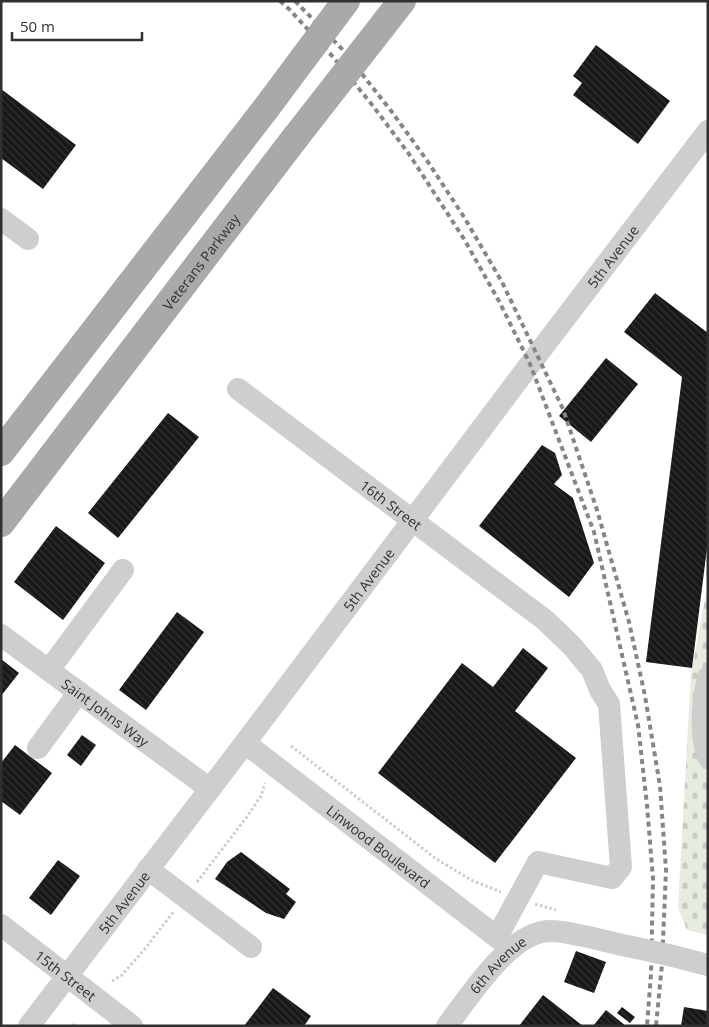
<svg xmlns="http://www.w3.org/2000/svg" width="709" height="1027" viewBox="0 0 709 1027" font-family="'Open Sans',sans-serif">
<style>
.cemetery{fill:url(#cemetery-stones)}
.building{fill:url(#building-back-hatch)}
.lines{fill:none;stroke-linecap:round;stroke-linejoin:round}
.path{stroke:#cecece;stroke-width:3;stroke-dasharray:2.5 2.5;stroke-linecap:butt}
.minor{stroke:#cecece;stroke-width:22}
.major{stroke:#a9a9a9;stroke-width:28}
.rail{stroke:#868686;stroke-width:4;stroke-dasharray:5 4;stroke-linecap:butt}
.minor-bridge{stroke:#cecece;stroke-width:22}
.major-bridge{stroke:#a9a9a9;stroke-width:28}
.labels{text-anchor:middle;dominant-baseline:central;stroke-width:5;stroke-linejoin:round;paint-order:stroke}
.street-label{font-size:14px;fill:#313131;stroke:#fff}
</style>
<defs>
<pattern id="cemetery-stones" width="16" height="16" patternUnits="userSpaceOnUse" patternTransform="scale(1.25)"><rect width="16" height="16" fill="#e6eddf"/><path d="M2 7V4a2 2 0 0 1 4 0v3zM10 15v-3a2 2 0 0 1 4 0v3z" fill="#c6ccc0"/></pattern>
<pattern id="building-back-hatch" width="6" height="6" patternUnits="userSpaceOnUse" patternTransform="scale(1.25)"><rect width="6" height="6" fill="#181818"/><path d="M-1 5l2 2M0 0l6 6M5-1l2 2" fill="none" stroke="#313131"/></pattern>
</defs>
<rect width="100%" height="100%" fill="#fff"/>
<!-- cemetery -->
<path class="cemetery" d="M708,583V935L687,930L678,908L691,674Z"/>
<!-- building -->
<path class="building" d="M596,45L670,101L638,144L573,95L582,83L573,76Z
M1,89L76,145L43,189L1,158Z
M655,293L708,333V540L692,668L646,662L682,377L624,332Z
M606,358L638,384L591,442L559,416Z
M168,413L199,437L118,538L88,513Z
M542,445L555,453L562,475L554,484L573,498L594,563L569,597L479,526Z
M56,526L105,563L63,620L14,582Z
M177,612L204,632L146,710L119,690Z
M523,648L548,668L515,711L576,758L495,863L378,773L462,663L493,687Z
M1,659L19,673L1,696Z
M82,735L96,745L81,766L67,755Z
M15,745L52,773L20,815L1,801V763Z
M241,852L290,889L286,894L296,902L284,919L266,913L215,879L227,862Z
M58,860L80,876L51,915L29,898Z
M576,951L606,962L594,993L564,982Z
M273,988L311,1016L304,1026H244Z
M543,995L583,1026H519Z
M622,1007L635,1017L630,1023L617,1013Z
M684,1007L708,1011V1026H681Z
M606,1010L626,1026H593Z"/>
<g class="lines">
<!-- path -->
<path class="path" d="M291,746L435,858L471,880L501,892
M197,882L246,818L261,796L265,783
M535,904L556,910
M112,981L122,975L144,950L174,911
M73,1026L75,1023"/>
<!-- minor -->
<g class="minor">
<path d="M1,219L28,239"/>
<path id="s1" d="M238,389L545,620L572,646L592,670L600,690L609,704L621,867L612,878L538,862L497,937"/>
<path id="s2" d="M1,635L210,789"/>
<path d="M49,670L123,570"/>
<path d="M708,677C703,702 699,732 708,757"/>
<path id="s3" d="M245,743L511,948"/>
<path d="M38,748L79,692"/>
<path d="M148,869L251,947"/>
<path id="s4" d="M1,925L132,1026"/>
<path d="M673,956L708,965"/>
<path id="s5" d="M29,1026L245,743L537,355L708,131"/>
<path id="s6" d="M447,1026C469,997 511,930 551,931C564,931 576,935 589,937C605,941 621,945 637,948"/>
</g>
<!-- major -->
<g class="major">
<path d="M1,452L267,107"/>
<path id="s7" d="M1,523L295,138"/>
</g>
<!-- rail -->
<path class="rail" d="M280,1L290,10L334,58L373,106L409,154L464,239L500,303L530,364L594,532L638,725L647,805L653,879L651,974L647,1026
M295,1L343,50L392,112L428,162L464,217L502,282L563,409L597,510L629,622L645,696L660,786L666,870L662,964L656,1026"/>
<!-- minor-bridge -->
<path class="minor-bridge" d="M637,948L673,956"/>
<!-- major-bridge -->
<path class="major-bridge" d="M267,107L346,1
M295,138L402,1"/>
</g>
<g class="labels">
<!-- street labels -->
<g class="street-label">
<text stroke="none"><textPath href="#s5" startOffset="966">5th Avenue</textPath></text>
<text stroke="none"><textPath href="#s7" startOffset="329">Veterans Parkway</textPath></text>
<text stroke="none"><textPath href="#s1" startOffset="192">16th Street</textPath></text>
<text stroke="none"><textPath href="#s5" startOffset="561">5th Avenue</textPath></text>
<text stroke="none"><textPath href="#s2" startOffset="130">Saint Johns Way</textPath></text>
<text stroke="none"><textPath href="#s3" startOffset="169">Linwood Boulevard</textPath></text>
<text stroke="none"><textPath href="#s5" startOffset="156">5th Avenue</textPath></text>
<text stroke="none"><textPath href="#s6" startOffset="80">6th Avenue</textPath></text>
<text stroke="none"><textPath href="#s4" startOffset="82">15th Street</textPath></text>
</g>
</g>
<!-- border -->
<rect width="709" height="1027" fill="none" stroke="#313131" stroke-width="5"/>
<!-- scale -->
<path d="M12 32v8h130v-8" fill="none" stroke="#313131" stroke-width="2.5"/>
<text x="20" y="32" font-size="15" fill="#313131" stroke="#ffffff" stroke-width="4" paint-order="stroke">50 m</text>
</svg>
